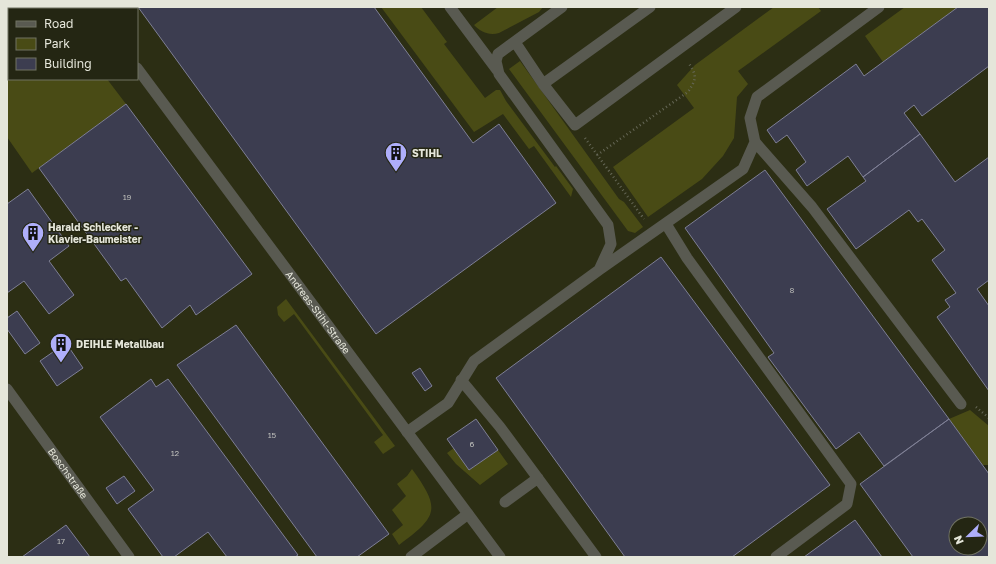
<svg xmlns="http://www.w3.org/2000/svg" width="996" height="564" viewBox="0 0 996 564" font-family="'Golos Text',sans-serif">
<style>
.built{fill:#2c2e14;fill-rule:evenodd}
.green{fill:#494b15}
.building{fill:#3c3d50;stroke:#7e7f95;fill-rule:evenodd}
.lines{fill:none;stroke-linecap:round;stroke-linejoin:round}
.path{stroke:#666857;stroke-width:2.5;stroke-dasharray:1 3;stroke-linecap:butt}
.service{stroke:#595a51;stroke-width:11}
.minor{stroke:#595a51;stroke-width:11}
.labels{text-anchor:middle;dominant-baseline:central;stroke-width:3;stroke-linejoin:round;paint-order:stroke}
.number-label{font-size:8px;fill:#bbbcb8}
.poi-label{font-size:10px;font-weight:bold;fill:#e5e6da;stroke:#242613;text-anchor:start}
.street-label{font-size:10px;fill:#e5e6da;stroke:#242613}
</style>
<rect width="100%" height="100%" fill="#242613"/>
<!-- built -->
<path class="built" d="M7,7H989V465H983L989,474V557H7ZM9,9H137V79H9ZM956,524H980V548H956Z"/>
<!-- green -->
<path class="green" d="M381,7H421L447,42L444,44L485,98L496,90H500L506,101L555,167L556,166L573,189L571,197L534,146L529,149L503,114L474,132Z
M498,7H543L539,12L499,33C489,36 481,32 474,25Z
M774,7H818L821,11L738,71L748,84L737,97L734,138L723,156L702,179L648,217L613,167L694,108L677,85L695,65Z
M905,7H958L883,62L865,36Z
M520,61L619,199L624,202L643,227L635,233L628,231L509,69Z
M9,69V79H107L126,104L32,173L7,137V70Z
M286,299L395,446L383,454L374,442L383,435L294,314L284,322L278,315L277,307Z
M970,410L989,426V465H983L949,419Z
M454,448L469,470L498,450L508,464L480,485L456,464L447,453Z
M412,469C441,509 438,516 399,545L392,534L403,525L392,510L406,496L397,484L407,476Z"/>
<!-- building -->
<path class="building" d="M7,7H22L20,9H9V17L7,18Z
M138,7H374L473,143L499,124L556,203L376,334Z
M958,7H989V66L922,116L914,105L904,113L920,134L863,177L848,156L807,186L796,170L806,162L787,135L776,143L767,130L856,64L864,76Z
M126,104L252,274L196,315L190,305L162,328L126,278L121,281L39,168Z
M920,134L955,182L989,157V280L977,289L989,306V391L937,317L950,307L945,300L956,293L932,260L945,250L922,219L918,222L909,210L856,249L827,209L866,181L863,177Z
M765,170L949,419L884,466L859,432L836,449L768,357L774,353L685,228Z
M28,189L69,246L49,261L74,295L49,314L24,281L7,293V204Z
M661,257L830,485L732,557H625L496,378Z
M17,311L40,343L25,354L7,329V318Z
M236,325L389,534L357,557H317L177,365Z
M66,343L83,368L57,386L40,361Z
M420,368L432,386L425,391L412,373Z
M151,379L156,387L168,379L298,555L295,557H227L208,532L174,557H163L128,509L154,490L100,417Z
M476,419L498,450L469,470L447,439Z
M949,419L989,474V557H913L860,484ZM956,524H980V548H956Z
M124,476L135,491L117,504L106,488Z
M855,520L882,557H804Z
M66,525L90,557H22Z"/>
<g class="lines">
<!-- path -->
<path class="path" d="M585,138L644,219
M597,155L688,92C697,78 697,76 688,62
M976,407L989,418"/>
<!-- service -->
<path class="service" d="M450,7L497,70
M515,42L543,84L575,125L736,7
M543,84L650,7
M755,142L812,207L961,404
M666,224L687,258L851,484L847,504L776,557
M599,270L743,169L755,142L750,118L757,97L879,7
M461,380L500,427L596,557
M407,432L448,403L474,361L599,270L611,244L608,225L499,74L496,61L498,54L562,7
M505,502L538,478"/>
<!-- minor -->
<g class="minor">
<path d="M93,7L94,9"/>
<path id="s1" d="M137,68L500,557"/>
<path id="s2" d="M7,389L129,557"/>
<path d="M411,557L468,514"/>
</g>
</g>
<!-- icons -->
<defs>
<g id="building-pin" transform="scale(1.15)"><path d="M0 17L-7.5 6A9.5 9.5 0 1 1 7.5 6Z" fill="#aeaefa" stroke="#242613"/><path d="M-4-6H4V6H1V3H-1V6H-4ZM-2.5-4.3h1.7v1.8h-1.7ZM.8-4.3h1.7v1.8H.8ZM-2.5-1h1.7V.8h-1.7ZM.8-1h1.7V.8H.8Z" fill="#111"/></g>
</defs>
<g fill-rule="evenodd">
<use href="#building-pin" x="396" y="153"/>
<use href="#building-pin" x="33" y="233"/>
<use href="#building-pin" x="61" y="344"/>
</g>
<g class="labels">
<!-- number labels -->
<g class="number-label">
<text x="127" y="197">19</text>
<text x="792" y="290">8</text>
<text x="272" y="435">15</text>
<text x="472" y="444">6</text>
<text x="175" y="453">12</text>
<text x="61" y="541">17</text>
</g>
<!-- poi labels -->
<g class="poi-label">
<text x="412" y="153">STIHL</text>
<text x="48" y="227">Harald Schlecker -<tspan x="48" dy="12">Klavier-Baumeister</tspan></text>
<text x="76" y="344">DEIHLE Metallbau</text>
</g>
<!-- street labels -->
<g class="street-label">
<text stroke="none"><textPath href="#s1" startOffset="304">Andreas-Stihl-Straße</textPath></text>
<text stroke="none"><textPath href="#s2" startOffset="104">Boschstraße</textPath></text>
</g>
</g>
<!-- border -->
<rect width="996" height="564" fill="none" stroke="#e5e6da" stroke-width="16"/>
<!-- legend -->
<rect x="8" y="8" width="130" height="72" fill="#242613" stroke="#717363"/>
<rect x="16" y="21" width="20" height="6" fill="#595a51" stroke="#717363"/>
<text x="44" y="28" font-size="12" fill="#e5e6da">Road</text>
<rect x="16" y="38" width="20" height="12" fill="#494b15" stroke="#717363"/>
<text x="44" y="48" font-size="12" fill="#e5e6da">Park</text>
<rect x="16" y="58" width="20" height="12" fill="#3c3d50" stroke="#717363"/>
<text x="44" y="68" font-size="12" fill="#e5e6da">Building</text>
<!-- north arrow -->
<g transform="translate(968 536) rotate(247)"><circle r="19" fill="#242613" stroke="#717363"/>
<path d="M0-3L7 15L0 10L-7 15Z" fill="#aeaefa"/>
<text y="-6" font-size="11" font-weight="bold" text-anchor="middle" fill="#e5e6da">N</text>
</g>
</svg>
